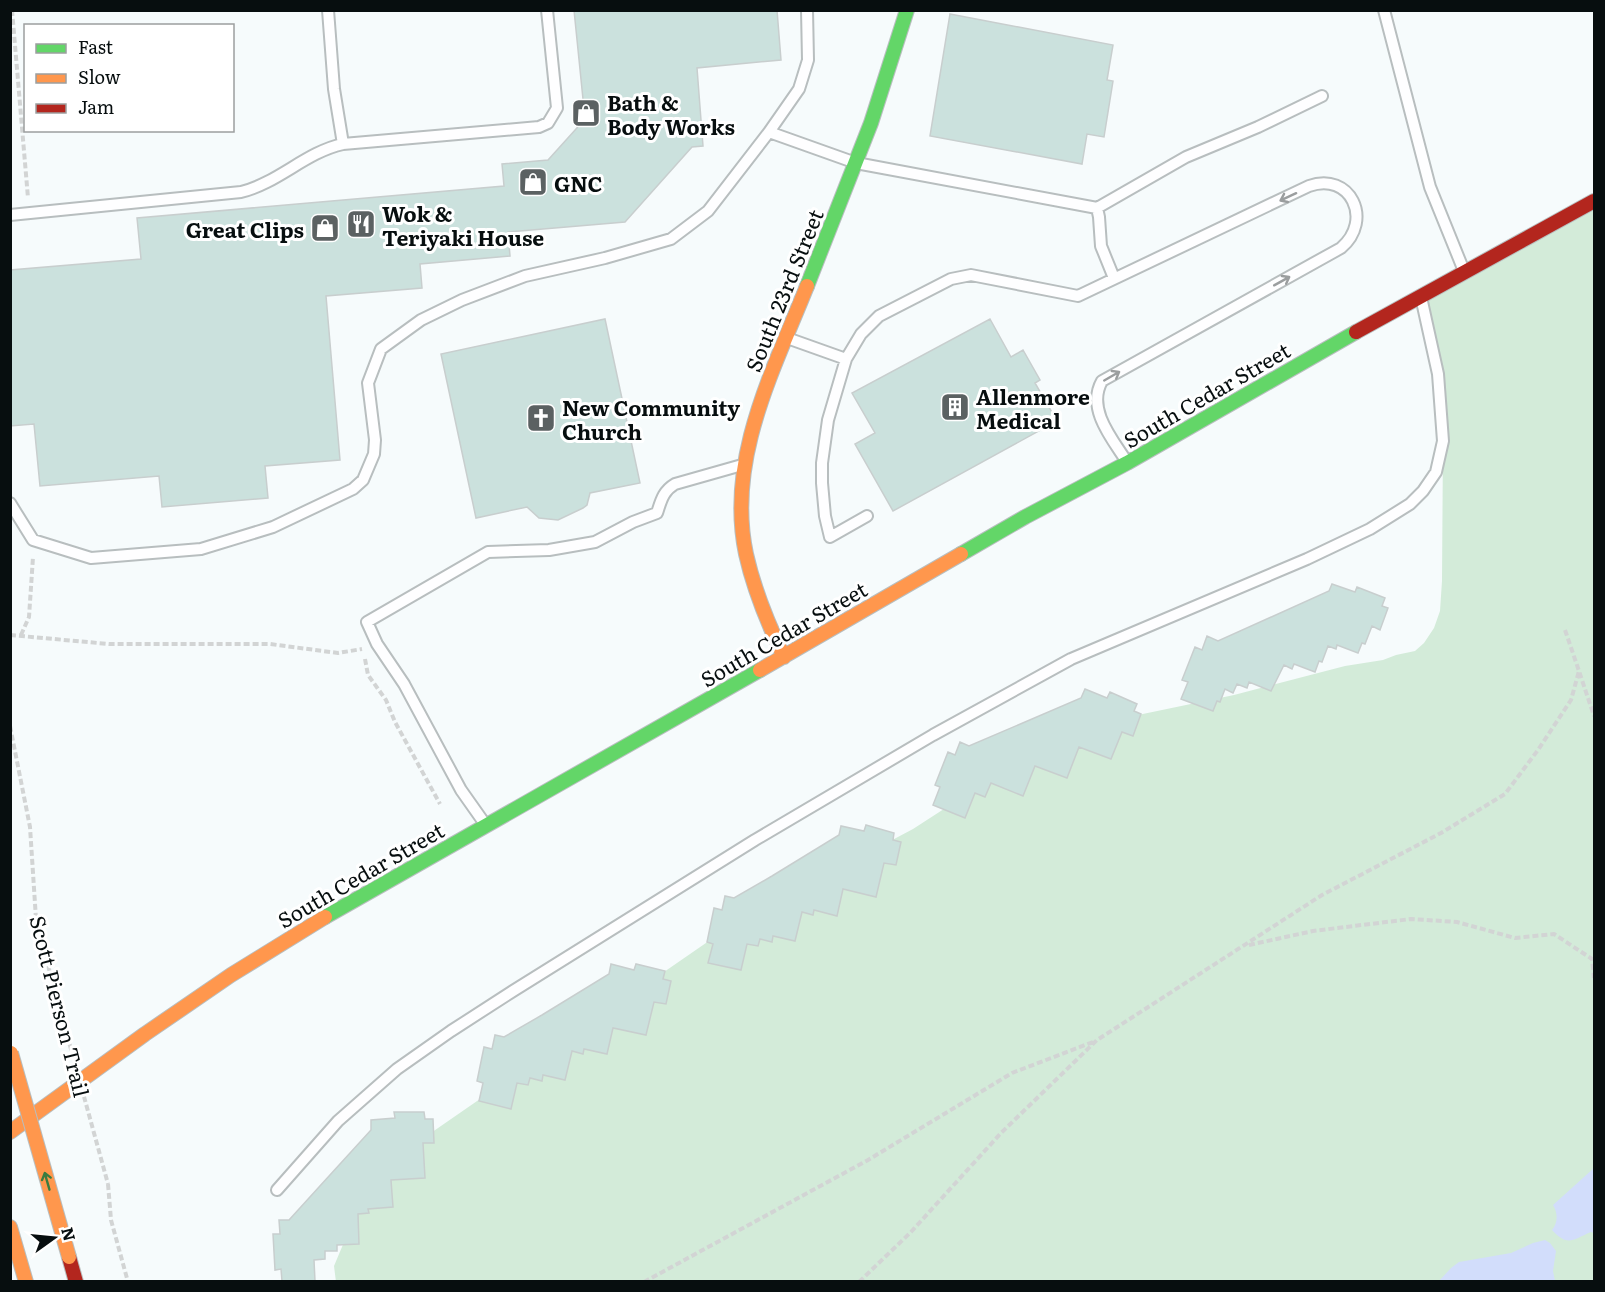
<svg xmlns="http://www.w3.org/2000/svg" width="1605" height="1292" viewBox="0 0 1605 1292" font-family="Literata,serif">
<style>
.green{fill:#d3ebd9}
.water{fill:#d2ddfb}
.building{fill:#cbe1dd;stroke:#c8cece;stroke-width:1.5}
.lines{fill:none;stroke-linecap:round;stroke-linejoin:round}
.lane-casing{stroke:#b8bebf;stroke-width:14}
.fast-casing{stroke:#b8bebf;stroke-width:16}
.slow-casing{stroke:#b8bebf;stroke-width:16}
.jam-casing{stroke:#b8bebf;stroke-width:16}
.path{stroke:#d2d4d4;stroke-width:4;stroke-dasharray:6 3;stroke-linecap:butt}
.lane{stroke:#fefeff;stroke-width:10}
.fast{stroke:#63d668;stroke-width:14}
.slow{stroke:#ff974d;stroke-width:14}
.jam{stroke:#b3261e;stroke-width:14}
.slow-bridge-casing{stroke:#b8bebf;stroke-width:16;stroke-linecap:butt}
.path-bridge{stroke:#d2d4d4;stroke-width:4;stroke-dasharray:6 3;stroke-linecap:butt}
.slow-bridge{stroke:#ff974d;stroke-width:14}
.oneway{stroke:#9b9e9f}
.oneway2{stroke:#3a7c40}
.labels{text-anchor:middle;dominant-baseline:central;stroke-width:6;stroke-linejoin:round;paint-order:stroke}
.poi-label{font-size:21px;font-weight:bold;fill:#070e0f;stroke:#fff;text-anchor:start}
.street-label{font-size:21px;fill:#070e0f;stroke:#fff}
</style>
<rect width="100%" height="100%" fill="#f6fbfc"/>
<!-- green -->
<path class="green" d="M1594,201V1281L336,1282L334,1266L373,1173L732,925L913,829L1066,730L1234,695L1345,666L1383,660L1396,655L1415,651L1424,643L1434,628L1440,611L1442,581L1443,441L1438,374L1420,296Z"/>
<!-- water -->
<path class="water" d="M1594,1168V1233L1591,1232C1572,1240 1568,1247 1552,1230C1558,1223 1558,1213 1553,1205Z
M1545,1240L1550,1243L1556,1251L1553,1271L1555,1281H1439L1451,1268L1459,1262L1511,1253L1533,1243Z"/>
<!-- building -->
<path class="building" d="M574,10H777L781,60L697,68L703,146L692,147L625,222L508,232L510,256L420,264L422,288L326,296L340,460L265,466L268,498L162,507L159,476L40,486L34,424L10,426V270L141,259L137,218L504,186L502,164L548,160L585,119Z
M950,14L1113,45L1107,80L1113,81L1104,137L1087,134L1082,164L930,136Z
M605,319L640,483L590,493L587,505L583,508L558,520L539,518L527,507L476,518L441,354Z
M990,319L1011,357L1023,350L1040,380L1035,383L1057,421L893,511L855,444L875,433L852,393Z
M1332,584L1355,592L1357,587L1385,598L1382,606L1388,608L1380,630L1372,626L1365,644L1362,643L1358,653L1337,645L1336,649L1328,646L1322,662L1319,661L1315,672L1294,664L1292,669L1284,665L1271,691L1249,682L1247,688L1237,684L1233,693L1225,689L1220,702L1217,701L1213,711L1181,699L1188,682L1182,680L1195,647L1202,650L1207,636L1218,641L1329,591Z
M1085,689L1107,698L1110,692L1137,704L1134,711L1141,714L1133,736L1122,732L1111,759L1079,747L1067,778L1035,766L1023,796L991,783L985,797L975,793L965,818L933,805L940,787L935,785L948,752L955,755L960,742L969,746L1081,698Z
M866,825L894,833L893,840L901,842L896,865L884,863L876,897L843,889L837,916L814,910L813,915L802,912L795,941L773,936L772,942L760,939L758,946L747,944L741,970L708,963L713,944L707,942L714,908L722,910L725,896L734,898L772,876L839,835L841,826L864,831Z
M611,964L634,970L636,964L665,971L663,979L671,981L666,1004L654,1002L646,1035L613,1028L607,1054L584,1049L583,1054L572,1051L565,1080L543,1075L542,1081L530,1078L528,1085L517,1083L511,1109L479,1101L483,1083L477,1081L484,1047L492,1049L495,1035L504,1037L542,1015L609,974Z
M394,1112H424L425,1119H433L434,1143H423L425,1178L391,1180L393,1207L368,1209L369,1213L358,1214L359,1244L337,1245V1251H325V1259L314,1260L315,1281H282L281,1269L275,1270L273,1234H280L279,1220H289L319,1187L371,1130V1120L395,1118Z"/>
<g class="lines">
<!-- lane casing -->
<g class="lane-casing">
<path id="lane" d="M328,10L334,89L343,144
M1384,10L1430,187L1464,271
M769,132L856,163L1097,208L1186,157L1258,127L1322,96
M1097,208L1099,217L1101,246L1114,278
M10,215L241,192C278,183 306,152 343,144L539,127L548,123L557,108L547,10
M787,338L846,359
M10,503L33,540L91,558L201,549L273,527L353,489L363,480L374,454L375,440L368,383L381,349L421,320L462,300L525,276L605,258L671,239L708,211L769,132L799,89L808,60L807,10
M867,516L830,537L825,516L822,483V463L828,420L846,359L861,334L879,316L951,279L971,275L1078,296L1309,186C1350,171 1374,220 1341,248L1102,381C1086,409 1113,440 1127,462
M485,824L461,790L404,684L377,644L367,622L488,552L549,550L595,542L633,522L657,513C661,501 663,491 675,484L742,465
M277,1190L338,1121L397,1069L451,1031L513,991L755,840L933,735L1071,659L1307,559L1370,529L1410,504L1423,491L1436,472L1443,441L1438,374L1421,297"/>
</g>
<!-- fast casing -->
<g class="fast-casing">
<path id="fast" d="M807,286L871,123L907,10
M961,554L1025,517L1127,463L1356,332
M325,917L760,670"/>
</g>
<!-- slow casing -->
<g class="slow-casing">
<path id="slow" d="M784,657C768,624 754,590 746,554C726,460 773,371 807,286
M760,670L961,554
M10,1132L145,1034L231,975L325,917
M10,1227L26,1282"/>
</g>
<!-- jam casing -->
<g class="jam-casing">
<path id="jam" d="M1356,332L1594,201
M69,1257L76,1282"/>
</g>
<!-- path -->
<path class="path" d="M12,10L28,198
M1565,630L1579,671
M10,635L109,644H270L338,653L362,649
M21,635L29,617L33,557
M365,659L368,675L386,700L395,722L440,804
M10,726L30,827L36,919L41,940
M1249,945L1313,931L1411,919L1457,922L1515,938L1554,934L1592,959L1594,978
M108,1184L111,1220L128,1282
M644,1282L868,1160L1012,1073L1093,1042
M859,1282L911,1232L1001,1133L1097,1040L1322,895L1441,833L1505,794L1538,750L1571,700L1579,671L1594,716"/>
<!-- lane -->
<use href="#lane" class="lane"/>
<!-- fast -->
<use href="#fast" class="fast"/>
<!-- slow -->
<use href="#slow" class="slow"/>
<!-- jam -->
<use href="#jam" class="jam"/>
<!-- slow-bridge casing -->
<g class="slow-bridge-casing">
<path id="slow-bridge" d="M11,1053L69,1257"/>
</g>
<!-- path-bridge -->
<path class="path-bridge" d="M41,940L108,1184"/>
<!-- slow-bridge -->
<use href="#slow-bridge" class="slow-bridge"/>
</g>
<!-- one-way arrows -->
<defs><path id="oneway-shaft" d="M-6 0H5M1.5-3L5.5 0L1.5 3" fill="none" stroke-width="1.6" stroke-linecap="round" stroke-linejoin="round" transform="scale(1.5)"/></defs>
<g class="oneway">
<use href="#oneway-shaft" transform="translate(1288 197) rotate(155)"/>
<use href="#oneway-shaft" transform="translate(1282 281) rotate(-29)"/>
<use href="#oneway-shaft" transform="translate(1112 376) rotate(-30)"/>
</g>
<use class="oneway2" href="#oneway-shaft" transform="translate(47 1181) rotate(-106)"/>
<!-- icons -->
<defs>
<g id="shop-square" transform="scale(1.5)"><rect x="-9" y="-9" width="18" height="18" rx="4" fill="#5b6162" stroke="#fff"/><path d="M-5-2.5h2.3a2.7 3.5 0 0 1 5.4 0H5L5.5 6h-11ZM-1.5-2.5h3a1.5 2.3 0 0 0-3 0Z" fill="#fff"/></g>
<g id="restaurant-square" transform="scale(1.5)"><rect x="-9" y="-9" width="18" height="18" rx="4" fill="#5b6162" stroke="#fff"/><path d="M-5-6h1v4h1v-4h1v4h1v-4h1v5L-1.5 .5V6h-2V.5L-5-1ZM5-6V6H3V1.5H1.5Q1.5-4 5-6Z" fill="#fff"/></g>
<g id="building-square" transform="scale(1.5)"><rect x="-9" y="-9" width="18" height="18" rx="4" fill="#5b6162" stroke="#fff"/><path d="M-4-6H4V6H1V3H-1V6H-4ZM-2.5-4.3h1.7v1.8h-1.7ZM.8-4.3h1.7v1.8H.8ZM-2.5-1h1.7V.8h-1.7ZM.8-1h1.7V.8H.8Z" fill="#fff"/></g>
<g id="church-square" transform="scale(1.5)"><rect x="-9" y="-9" width="18" height="18" rx="4" fill="#5b6162" stroke="#fff"/><path d="M-1.2-6h2.4v3.5h3.3v2.4h-3.3V6h-2.4V-.1h-3.3v-2.4h3.3Z" fill="#fff"/></g>
</defs>
<g fill-rule="evenodd">
<use href="#shop-square" x="586" y="113"/>
<use href="#shop-square" x="533" y="182"/>
<use href="#restaurant-square" x="361" y="224"/>
<use href="#shop-square" x="325" y="228"/>
<use href="#building-square" x="955" y="407"/>
<use href="#church-square" x="541" y="418"/>
</g>
<g class="labels">
<!-- poi labels -->
<g class="poi-label">
<text x="607" y="101">Bath &amp;<tspan x="607" dy="24">Body Works</tspan></text>
<text x="554" y="182">GNC</text>
<text x="382" y="212">Wok &amp;<tspan x="382" dy="24">Teriyaki House</tspan></text>
<text x="304" y="228" text-anchor="end">Great Clips</text>
<text x="976" y="395">Allenmore<tspan x="976" dy="24">Medical</tspan></text>
<text x="562" y="406">New Community<tspan x="562" dy="24">Church</tspan></text>
</g>
<!-- street labels -->
<g class="street-label">
<text transform="translate(783 290) rotate(-68)">South 23rd Street</text>
<text transform="translate(1206 394) rotate(-30)">South Cedar Street</text>
<text transform="translate(783 633) rotate(-30)">South Cedar Street</text>
<text transform="translate(360 874) rotate(-30)">South Cedar Street</text>
<text transform="translate(61 1006) rotate(76)">Scott Pierson Trail</text>
</g>
</g>
<!-- border -->
<rect width="1605" height="1292" fill="none" stroke="#070e0f" stroke-width="24"/>
<!-- legend -->
<rect x="24" y="24" width="210" height="108" fill="#ffffff" stroke="#9c9f9f" stroke-width="1.5"/>
<rect x="36" y="44" width="30" height="9" fill="#63d668" stroke="#9c9f9f" stroke-width="1.5"/>
<text x="78" y="54" font-size="18" fill="#070e0f">Fast</text>
<rect x="36" y="74" width="30" height="9" fill="#ff974d" stroke="#9c9f9f" stroke-width="1.5"/>
<text x="78" y="84" font-size="18" fill="#070e0f">Slow</text>
<rect x="36" y="104" width="30" height="9" fill="#b3261e" stroke="#9c9f9f" stroke-width="1.5"/>
<text x="78" y="114" font-size="18" fill="#070e0f">Jam</text>
<!-- north arrow -->
<g transform="translate(54 1238) rotate(75)" stroke="#ffffff" stroke-width="4.5" paint-order="stroke">
<path d="M0-4.5L10 22L0 15L-10 22Z" fill="#070e0f"/>
<text y="-9" font-size="16" font-weight="bold" text-anchor="middle" fill="#070e0f">N</text>
</g>
</svg>
